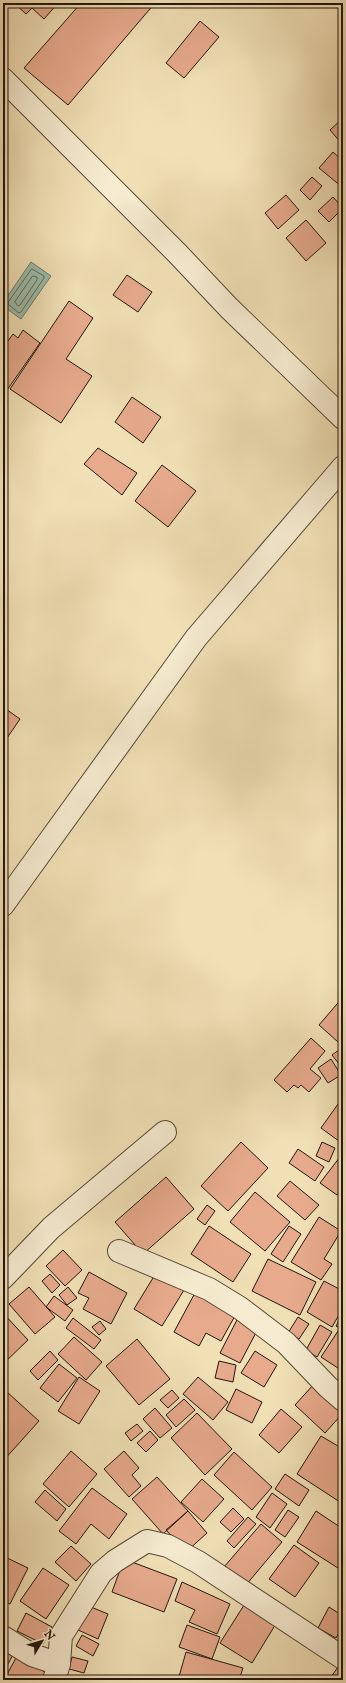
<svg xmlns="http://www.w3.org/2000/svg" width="346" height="1683" viewBox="0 0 346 1683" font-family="'IM FELL English',serif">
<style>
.water{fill:#9bbdaa;stroke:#6b7a6b}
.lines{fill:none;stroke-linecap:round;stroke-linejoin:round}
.shore{stroke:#5e695b;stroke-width:1}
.building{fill:#e7aa8d;stroke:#22150c}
.minor-casing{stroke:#564836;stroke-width:24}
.minor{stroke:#f6ebd0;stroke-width:22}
</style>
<rect width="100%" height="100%" fill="#f1e0b6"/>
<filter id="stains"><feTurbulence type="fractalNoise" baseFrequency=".005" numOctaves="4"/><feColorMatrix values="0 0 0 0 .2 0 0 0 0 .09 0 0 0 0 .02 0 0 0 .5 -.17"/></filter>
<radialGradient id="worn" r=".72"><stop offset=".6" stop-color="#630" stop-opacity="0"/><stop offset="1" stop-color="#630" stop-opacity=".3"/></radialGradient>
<!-- water -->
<path class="water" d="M31,262L51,276L21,319L3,306V303Z"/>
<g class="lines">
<!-- shore -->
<path class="shore" d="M32,269L44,276V278L21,312L19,313L9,305L8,303Z
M33,276L37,277V280L20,305L18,306L15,302Z"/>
</g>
<!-- building -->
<path class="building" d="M14,3H58L44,19L32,8L26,14Z
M81,3H155L68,105L24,68Z
M200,21L219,37L184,78L166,63Z
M342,119L343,120L342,144L330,130Z
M333,152L343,161V186L342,187L319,168Z
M312,177L322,186L310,200L300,190Z
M286,195L299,210L278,229L265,213Z
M333,197L343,208L329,222L318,211Z
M306,220L326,243L306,261L286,238Z
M127,275L152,292L138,312L113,295Z
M69,301L93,318L66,359L92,376L61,423L10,389Z
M23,330L40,343L5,393L3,392V348L13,334L18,338Z
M132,397L161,417L143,443L115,422Z
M98,448L137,473L122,495L84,464Z
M162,465L196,491L168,527L135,501Z
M3,707L20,719L5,741L3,740Z
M343,997V1036L338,1042L319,1025Z
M311,1038L325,1051L310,1069L321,1078L309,1092L301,1085L298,1088L294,1085L287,1092L274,1080Z
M343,1047V1069L332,1055Z
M331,1059L341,1075L328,1083L318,1068Z
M343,1097V1144L321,1128Z
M241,1142L268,1168L228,1211L201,1186Z
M322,1142L335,1148L329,1162L316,1156Z
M298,1149L324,1167L315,1181L289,1163Z
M343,1153V1187L337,1195L320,1183Z
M166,1177L194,1209L143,1254L115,1222Z
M290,1181L319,1205L305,1220L277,1196Z
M255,1192L290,1222L265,1251L230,1222Z
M207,1205L215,1211L205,1225L197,1219Z
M319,1217L341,1231L324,1259L332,1264L321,1280L291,1262Z
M209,1226L251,1254L233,1282L191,1254Z
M289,1226L301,1234L283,1262L271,1254Z
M63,1250L82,1270L65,1286L46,1266Z
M268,1259L316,1282L300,1315L252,1291Z
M89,1272L127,1293L111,1324L83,1309L89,1298L78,1293Z
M156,1273L184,1290L162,1326L134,1309Z
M50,1274L60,1285L52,1293L42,1281Z
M324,1281L343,1291V1308L332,1327L307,1312Z
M29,1287L55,1317L35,1334L9,1304Z
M68,1287L77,1298L67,1305L59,1295Z
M196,1291L236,1314L221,1341L206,1333L199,1346L174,1332Z
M54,1296L73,1310L65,1321L46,1307Z
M3,1313L28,1340L3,1364Z
M343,1313V1330L336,1326Z
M239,1316L259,1327L240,1363L220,1353Z
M298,1317L309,1324L299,1339L288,1333Z
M73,1318L101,1340L94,1349L66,1328Z
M100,1321L106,1329L99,1335L92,1327Z
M320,1325L332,1332L317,1357L306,1350Z
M338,1331L343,1334V1367L341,1370L321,1357Z
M74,1337L102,1362L86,1380L58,1354Z
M137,1339L170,1379L139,1405L106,1366Z
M50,1351L58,1360L38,1380L30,1371Z
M255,1351L277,1365L264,1387L241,1373Z
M219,1361L236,1365L233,1382L215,1378Z
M59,1364L77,1378L58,1402L40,1388Z
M79,1377L100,1391L79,1424L58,1411Z
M198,1377L228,1402L213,1420L183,1394Z
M314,1384L343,1410V1413L325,1433L295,1405Z
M236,1389L262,1402L252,1423L226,1410Z
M172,1390L179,1398L168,1408L160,1400Z
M7,1392L39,1421L3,1461V1397Z
M184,1399L195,1410L176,1427L166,1415Z
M155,1408L172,1428L160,1438L143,1419Z
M281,1409L302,1427L279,1453L259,1435Z
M197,1413L232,1449L205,1475L171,1438Z
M137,1424L143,1431L131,1441L125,1433Z
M150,1431L158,1440L146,1452L137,1443Z
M321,1436L343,1449V1504L297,1474Z
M71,1451L97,1474L69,1507L43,1484Z
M124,1451L139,1468L132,1475L141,1486L129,1497L104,1469Z
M234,1452L272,1487L252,1510L214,1475Z
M285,1474L309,1490L299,1506L275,1489Z
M157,1477L188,1511L163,1534L132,1499Z
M202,1479L224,1499L203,1522L181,1502Z
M92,1488L127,1514L109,1539L91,1524L76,1544L59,1531Z
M45,1490L66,1509L57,1521L35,1502Z
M272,1493L287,1504L270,1528L256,1517Z
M233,1508L244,1519L231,1532L220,1522Z
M288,1510L299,1517L285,1537L275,1530Z
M188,1511L207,1533L186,1552L166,1530Z
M316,1511L343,1529V1561L338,1568L297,1542Z
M248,1517L256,1524L234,1548L227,1541Z
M261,1524L282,1542L246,1585L224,1567Z
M294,1545L319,1563L295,1597L269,1579Z
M71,1546L91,1564L76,1581L55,1562Z
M3,1556L28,1568L10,1604L3,1601Z
M124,1559L177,1579L164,1612L112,1592Z
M43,1568L69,1585L46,1619L20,1601Z
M182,1582L230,1604L217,1634L189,1622L195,1610L175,1601Z
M246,1602L277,1622L252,1663L220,1643Z
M86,1605L108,1614L98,1639L76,1629Z
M329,1607L343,1616V1626L336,1638L318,1628Z
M26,1613L52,1627L43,1644L17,1631Z
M187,1625L220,1637L212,1659L179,1647Z
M82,1635L99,1644L93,1656L76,1646Z
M3,1646L14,1653L3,1673Z
M186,1652L243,1668L239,1680H178Z
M17,1656L52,1676L50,1680H4Z
M72,1657L88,1661L84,1673L69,1669Z
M340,1664L343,1666V1680H329Z"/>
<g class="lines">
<!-- minor casing -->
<g class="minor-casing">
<path id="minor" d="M3,79L177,253L229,308L343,418
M3,905L196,638L343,467
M119,1251L209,1289L240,1308L286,1343L328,1387L343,1400
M3,1278L51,1228L165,1132
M3,1637L32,1655L59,1664
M54,1680L59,1664L61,1636L101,1573L115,1561L147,1541L168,1546L198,1562L343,1658"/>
</g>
<!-- minor -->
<use href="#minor" class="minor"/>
</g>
<!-- margin -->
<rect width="346" height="1683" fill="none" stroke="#f1e0b6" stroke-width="16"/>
<rect x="4" y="4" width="338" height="1675" fill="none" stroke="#22150c" stroke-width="2"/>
<rect x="8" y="8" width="330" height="1667" fill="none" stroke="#22150c"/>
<!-- north arrow -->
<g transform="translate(42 1641) rotate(52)" stroke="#f6ebd0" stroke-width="3" paint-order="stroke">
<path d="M0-3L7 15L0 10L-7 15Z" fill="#22150c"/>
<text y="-6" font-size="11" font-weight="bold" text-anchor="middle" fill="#22150c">N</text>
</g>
<rect width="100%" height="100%" filter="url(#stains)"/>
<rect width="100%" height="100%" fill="url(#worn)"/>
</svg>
